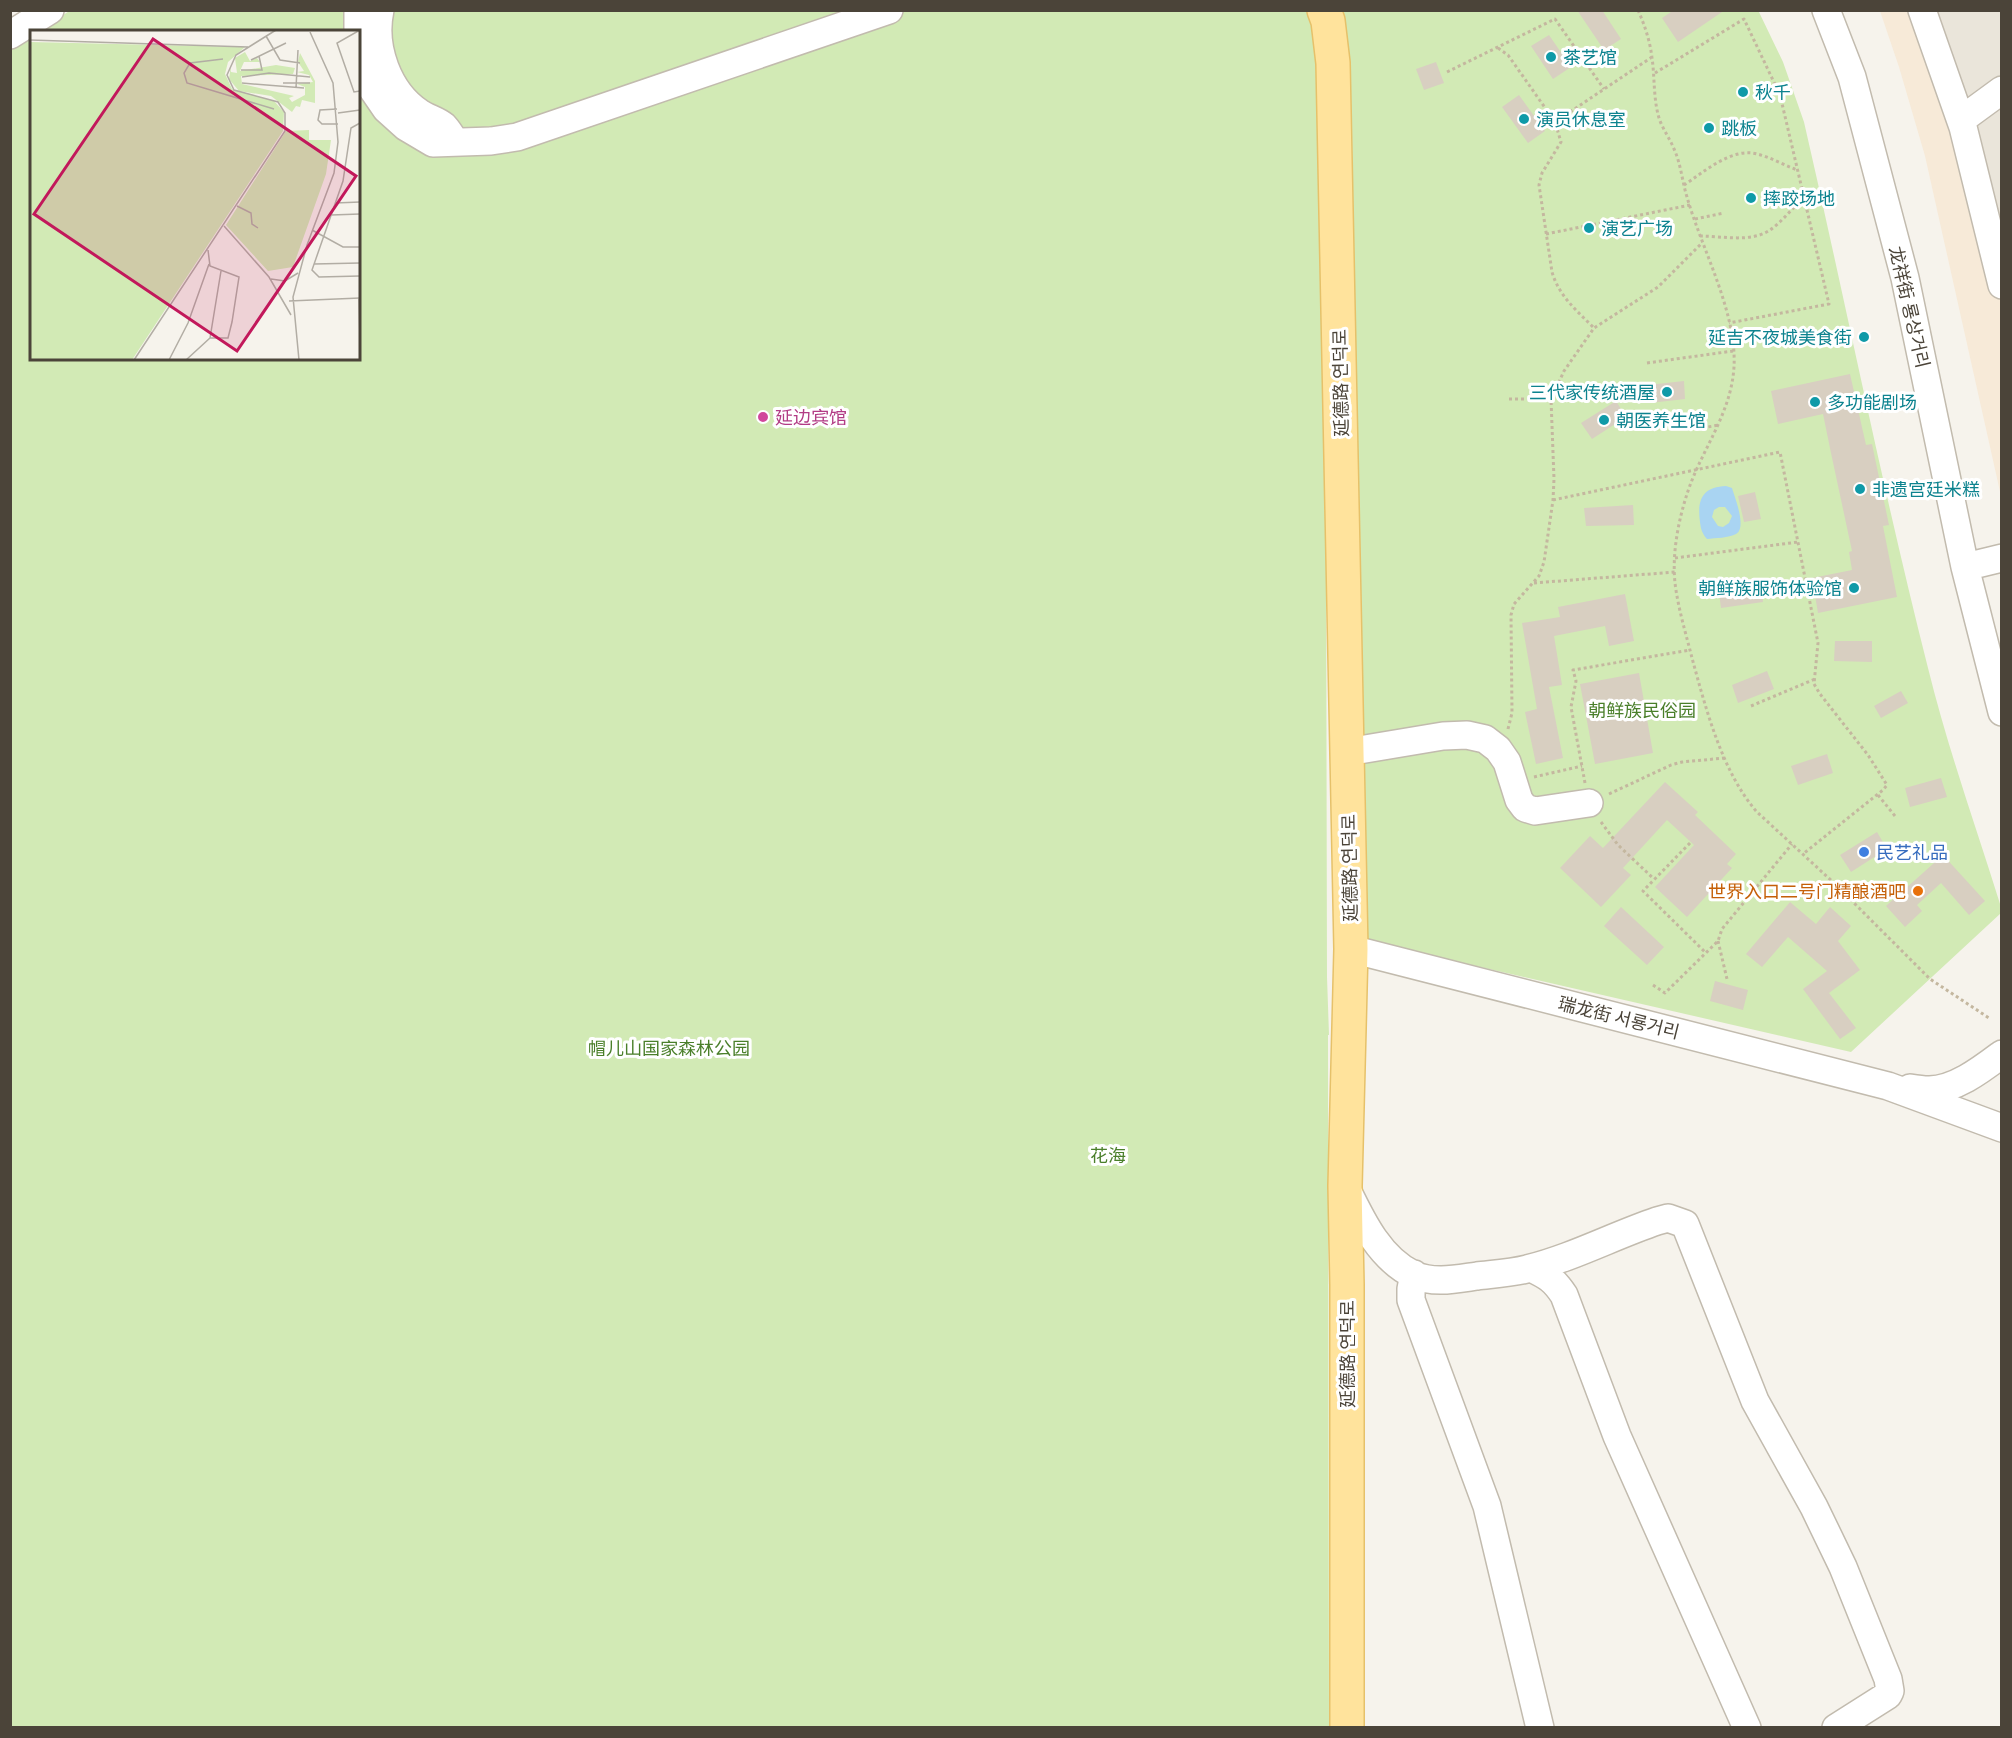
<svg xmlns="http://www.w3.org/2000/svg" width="2012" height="1738" viewBox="0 0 2012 1738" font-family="Ubuntu,'Noto Sans SC','Noto Sans KR',sans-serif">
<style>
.residential{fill:#eae5da}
.commercial{fill:#f7ead8}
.green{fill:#d2eab5}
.water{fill:#a9d4f2;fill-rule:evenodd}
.building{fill:#d8cfc1}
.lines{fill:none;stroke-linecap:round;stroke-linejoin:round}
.minor-casing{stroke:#c2bbae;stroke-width:30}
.major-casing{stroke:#e6c16a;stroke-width:36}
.path{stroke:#c4b79f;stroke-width:3;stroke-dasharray:3 3;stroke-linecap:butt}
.minor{stroke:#fff;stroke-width:27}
.major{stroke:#ffe39c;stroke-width:33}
.culture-dot{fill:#0f9aa8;stroke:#fff;stroke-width:2}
.hotel-dot{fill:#d1479c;stroke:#fff;stroke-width:2}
.shop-dot{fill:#3f7fe0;stroke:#fff;stroke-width:2}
.food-dot{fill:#e8710a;stroke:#fff;stroke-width:2}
.labels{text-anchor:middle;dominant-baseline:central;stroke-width:6;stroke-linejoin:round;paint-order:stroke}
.culture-label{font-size:18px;fill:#0d838f;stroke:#fff;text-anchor:start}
.street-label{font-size:18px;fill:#4b4439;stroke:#fff}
.hotel-label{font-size:18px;fill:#b23c85;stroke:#fff;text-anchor:start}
.park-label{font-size:18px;fill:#4a7f2a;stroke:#fff}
.shop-label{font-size:18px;fill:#366cbe;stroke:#fff;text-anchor:start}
.food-label{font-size:18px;fill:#c56008;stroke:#fff;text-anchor:end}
.inset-road{fill:none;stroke:#b2ada4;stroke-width:1.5}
.view{fill:#c2185b;fill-opacity:0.15;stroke:#c2185b;stroke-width:3}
.inset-edge{fill:none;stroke:#4b4439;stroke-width:3}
</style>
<rect width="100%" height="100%" fill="#f6f3ec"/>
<!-- residential -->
<path class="residential" d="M1917,11H2001V285Z"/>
<!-- commercial -->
<path class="commercial" d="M1880,11H1917L2002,285L2001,496L1925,156L1899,67Z"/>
<!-- green -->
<path class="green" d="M71,10L1310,11L1325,67L1327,977L1329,1035H1328L1329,1727H11V49L31,36L32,358H358V32L38,31Z
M1331,10H1758L1783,62L1804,122C1846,304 1882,487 1928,668C1948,749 1976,827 2001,907V913L1851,1052L1367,941L1357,927L1352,117L1347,85Z"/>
<!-- water -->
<path class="water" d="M1726,486L1732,488C1735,498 1747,528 1736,534C1729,538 1715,538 1707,539C1702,533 1701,530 1700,522C1697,500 1702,487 1726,486ZM1719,507H1725L1732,516L1729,523L1723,527L1718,526L1712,517L1714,510Z"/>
<!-- building -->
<path class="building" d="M1577,10H1602L1621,39L1604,50Z
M1674,10H1725L1678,42L1662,18Z
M1549,35L1571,67L1553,79L1531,46Z
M1436,62L1444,83L1424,90L1416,69Z
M1519,95L1545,131L1528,143L1502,107Z
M1850,374L1866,445L1872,444L1889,525L1883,526L1897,597L1818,613L1812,578L1852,570L1849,552L1852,551L1831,453L1823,414L1778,424L1771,391Z
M1684,381L1685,399L1650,403L1648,385Z
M1616,401L1626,417L1592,439L1581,423Z
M1755,492L1761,519L1744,522L1738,496Z
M1633,505L1634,525L1586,526L1584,508Z
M1760,579L1763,602L1721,608L1718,585Z
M1625,594L1634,641L1609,646L1605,626L1554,636L1562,685L1549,687L1563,758L1536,764L1525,712L1537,709L1522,623L1560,617L1558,607Z
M1835,641H1872V662L1834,661Z
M1767,671L1774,689L1738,703L1732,685Z
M1639,673L1653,753L1595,764L1580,684Z
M1901,691L1908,703L1881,718L1874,706Z
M1827,754L1833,773L1798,785L1791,766Z
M1941,778L1947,797L1910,807L1905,788Z
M1665,782L1698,812L1695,815L1736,854L1727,864L1732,868L1687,917L1655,887L1694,845L1667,820L1623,868L1631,875L1601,907L1560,868L1590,836L1603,848Z
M1877,832L1887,849L1851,872L1840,855Z
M1943,855L1985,901L1969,915L1941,883L1917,905L1922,911L1905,927L1886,906Z
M1790,902L1816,924L1830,907L1851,926L1838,941L1860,970L1829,993L1856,1028L1840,1039L1803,989L1827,971L1788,937L1762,967L1746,954Z
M1621,907L1664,947L1647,965L1604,926Z
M1715,981L1748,990L1743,1010L1710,1001Z"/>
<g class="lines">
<!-- minor casing -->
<g class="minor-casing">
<path id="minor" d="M380,10C372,47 388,92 420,113C427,118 437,120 444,126C448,130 451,136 455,141
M1826,10L1852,77L1905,278L1965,567L2002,712
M1922,10L1963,127L2002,285
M358,32V10
M10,35L50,10
M358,43L363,66L373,90L386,109L406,127L433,143L491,141L517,137L889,10
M1961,120L2002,90
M1965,567L2002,558
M1347,752L1443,736L1467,735L1485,739L1498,749L1507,762L1519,800L1525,808L1535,811L1589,803
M1351,949L1888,1086L2002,1128
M1910,1088C1916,1089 1923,1090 1929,1090C1955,1090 1982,1069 2002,1054
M1347,1190C1362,1221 1380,1259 1414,1275C1434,1284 1456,1279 1477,1276C1494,1274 1511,1273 1527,1269C1572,1258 1613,1236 1657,1221L1668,1218L1685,1224L1755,1401L1814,1507L1843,1567L1888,1679L1890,1691L1888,1695L1836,1728
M1531,1268C1548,1276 1554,1280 1564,1295L1617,1436L1747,1728
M1414,1274L1411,1289V1300L1487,1506L1540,1728"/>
</g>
<!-- major casing -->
<g class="major-casing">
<path id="major" d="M1324,10L1328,21L1333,63L1351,949L1345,1186L1347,1285V1728"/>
</g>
<!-- path -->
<path class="path" d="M1638,10C1645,26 1650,41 1652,58C1655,78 1653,101 1660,121C1664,131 1670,139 1674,149C1681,164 1682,181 1687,197C1702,250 1737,312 1734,367C1731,415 1701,450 1687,494C1678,522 1672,554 1675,583C1678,608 1686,634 1692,658C1706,709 1722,772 1757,812L1834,883L1930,979L1989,1018
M1498,48L1508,55L1555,122L1561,142L1542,173L1539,185L1552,272C1559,296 1576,310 1594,328
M1447,72L1555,19L1604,89
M1655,73L1744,19L1780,95L1829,304L1729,323
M1555,122L1652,57
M1684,185C1704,172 1732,147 1757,154C1770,157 1784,165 1797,170
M1695,219L1724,213
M1546,234L1690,205
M1700,236C1722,236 1751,243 1770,230C1782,222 1792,208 1804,198
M1647,363L1733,351
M1509,399H1551
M1655,421L1702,428L1719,425
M1553,500L1780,452L1818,643L1814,684L1820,694L1868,755L1887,785L1883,790L1803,854
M1675,558L1798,542
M1534,583L1675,572
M1751,706L1815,679
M1508,729L1512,713L1511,615L1514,604L1539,576L1544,562L1553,500L1554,479L1551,399L1564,371L1594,328L1658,287L1702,243
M1534,777L1582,766
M1585,783L1571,707L1576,681L1573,670L1690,650
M1609,794L1671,765L1682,762L1725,758
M1878,795L1895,816
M1601,822L1618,845L1654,879
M1690,843L1643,891L1706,953
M1718,941L1727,979
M1653,985L1665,993L1718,941L1722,929L1792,844"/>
<!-- minor -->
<use href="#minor" class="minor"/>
<!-- major -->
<use href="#major" class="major"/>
</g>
<!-- markers -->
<g class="culture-dot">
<circle cx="1551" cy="57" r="6"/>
<circle cx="1743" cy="92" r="6"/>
<circle cx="1524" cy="119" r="6"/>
<circle cx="1709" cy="128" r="6"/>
<circle cx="1751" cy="198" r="6"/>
<circle cx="1589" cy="228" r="6"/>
<circle cx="1864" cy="337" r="6"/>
<circle cx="1667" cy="392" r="6"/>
<circle cx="1815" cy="402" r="6"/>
<circle cx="1604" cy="420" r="6"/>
<circle cx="1860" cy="489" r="6"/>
<circle cx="1854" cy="588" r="6"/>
</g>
<circle class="hotel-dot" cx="763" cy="417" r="6"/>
<circle class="shop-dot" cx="1864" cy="852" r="6"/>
<circle class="food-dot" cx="1918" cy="891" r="6"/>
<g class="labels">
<!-- culture labels -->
<g class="culture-label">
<text x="1563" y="57">茶艺馆</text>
<text x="1755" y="92">秋千</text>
<text x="1536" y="119">演员休息室</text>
<text x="1721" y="128">跳板</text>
<text x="1763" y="198">摔跤场地</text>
<text x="1601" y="228">演艺广场</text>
<text x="1852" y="337" text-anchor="end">延吉不夜城美食街</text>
<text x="1655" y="392" text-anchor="end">三代家传统酒屋</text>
<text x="1827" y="402">多功能剧场</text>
<text x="1616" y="420">朝医养生馆</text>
<text x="1872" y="489">非遗宫廷米糕</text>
<text x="1842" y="588" text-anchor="end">朝鲜族服饰体验馆</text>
</g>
<!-- street labels -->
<g class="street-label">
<text transform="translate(1910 307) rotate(77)">龙祥街 룡상거리</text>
<text transform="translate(1340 383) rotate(-91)">延德路 연덕로</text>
<text transform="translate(1349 868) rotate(-91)">延德路 연덕로</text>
<text transform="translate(1619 1017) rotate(14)">瑞龙街 서룡거리</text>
<text transform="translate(1347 1354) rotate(-90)">延德路 연덕로</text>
</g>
<!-- hotel labels -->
<g class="hotel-label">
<text x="775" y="417">延边宾馆</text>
</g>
<!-- park labels -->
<g class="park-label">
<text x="1642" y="710">朝鲜族民俗园</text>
<text x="669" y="1048">帽儿山国家森林公园</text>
<text x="1108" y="1155">花海</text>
</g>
<!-- shop labels -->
<g class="shop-label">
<text x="1876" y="852">民艺礼品</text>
</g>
<!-- food labels -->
<g class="food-label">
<text x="1906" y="891">世界入口二号门精酿酒吧</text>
</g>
</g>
<!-- overview -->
<g transform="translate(30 30)">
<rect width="330" height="330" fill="#f6f3ec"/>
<path d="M0,12L215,17L198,32L195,44L202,59L244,71L254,82L253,101L102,330H0ZM215,22L220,31L227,28L230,32H214L210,41L246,35L265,38L263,44L211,46L212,54L264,66L259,68L262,72L275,65V57L267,54L283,52L279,45L267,42L274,41L268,32L270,23L285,51V73L272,70L270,77L266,76L262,82L241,66L209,61L199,49L201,36V42L207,43L205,28ZM279,100V110H301L296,144L263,237L238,241L196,195L256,101Z" fill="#d2eab5"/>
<path class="inset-road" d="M330,0L307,13L324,62L330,61M236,6L250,30L270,33M0,10L218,17M193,29L160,33L154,43L157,53L244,79M221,30L256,13M211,40H232L229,26M212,47L239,43L280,47M212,53L274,58M253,53H280M266,58L268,20M307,79L290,80L288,90L292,94H308M308,83L330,80M330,93L321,98L313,151L282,240L289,247L330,246M305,173L330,172M207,176L221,183L222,194L228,198M301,185L330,184M194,196L239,247L261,285M282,200L313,217H330M284,234L330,233M241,249L255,251L268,243M329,268L330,311M259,271L330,268M180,308L191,241M104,330L255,101V83L248,72L204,60L197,45L206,25L246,0M139,330L158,293L179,234M156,330L180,308H198L202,292L209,247L180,236L178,220M269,330L263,267L277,215L304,143L308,112L303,53L280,2"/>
<path class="view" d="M123,9L326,146L207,321L4,184Z"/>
<rect width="330" height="330" class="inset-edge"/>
</g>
<!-- border -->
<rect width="2012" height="1738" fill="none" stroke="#4b4439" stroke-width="24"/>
</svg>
